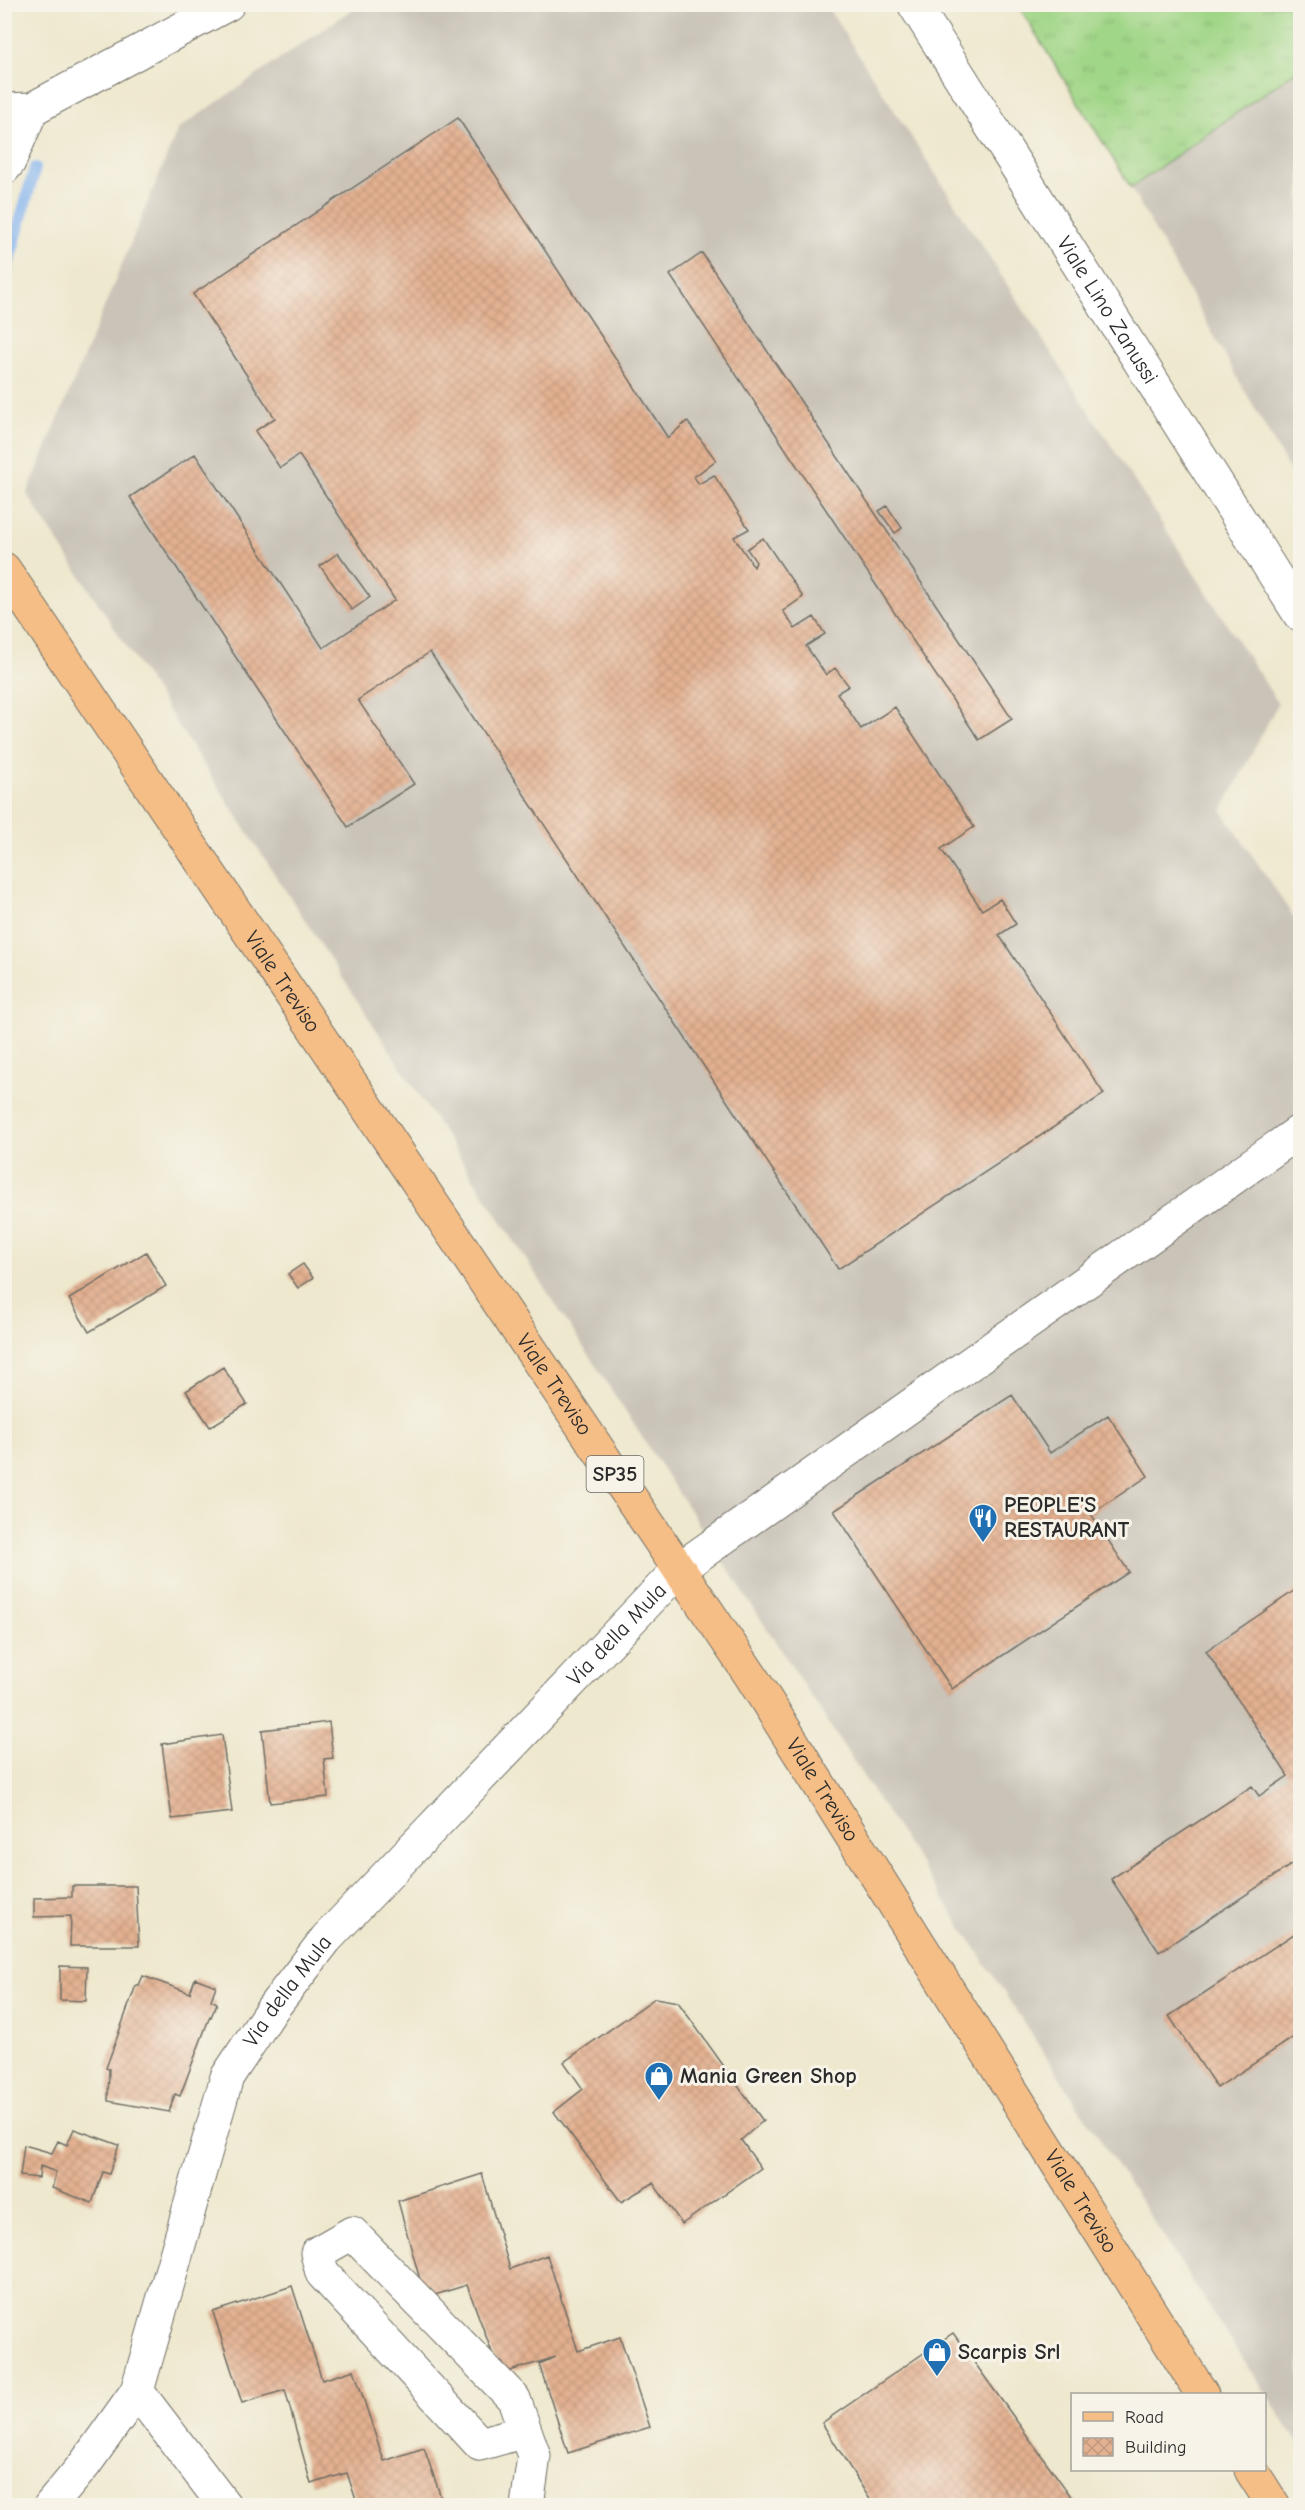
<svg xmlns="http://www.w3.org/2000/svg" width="1305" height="2510" viewBox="0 0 1305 2510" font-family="'Comic Neue',sans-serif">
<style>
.industrial{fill:#c9c3b8}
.grass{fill:url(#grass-tufts);stroke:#668059;stroke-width:1.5}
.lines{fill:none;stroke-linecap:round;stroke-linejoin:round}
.stream{stroke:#84b4ef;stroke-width:12}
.building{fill:url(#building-cross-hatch)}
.minor-casing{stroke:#6f6d64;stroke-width:35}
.major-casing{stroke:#6f6d64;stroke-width:35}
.minor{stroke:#fff;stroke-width:33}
.major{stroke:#f6be87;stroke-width:33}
.labels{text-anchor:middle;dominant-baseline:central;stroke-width:6;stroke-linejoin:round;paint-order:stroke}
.shield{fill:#f7f3e8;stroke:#686764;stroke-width:1.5}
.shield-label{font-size:21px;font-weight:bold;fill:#2b2b2b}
.street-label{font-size:22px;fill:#2b2b2b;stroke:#f7f3e8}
.poi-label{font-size:22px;font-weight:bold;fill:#2b2b2b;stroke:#f7f3e8;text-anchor:start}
</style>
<defs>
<pattern id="grass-tufts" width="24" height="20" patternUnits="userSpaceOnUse" patternTransform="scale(1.5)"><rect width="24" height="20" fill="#a0d687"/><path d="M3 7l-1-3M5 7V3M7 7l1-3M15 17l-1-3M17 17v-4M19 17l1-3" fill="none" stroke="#8ab875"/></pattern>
<pattern id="building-cross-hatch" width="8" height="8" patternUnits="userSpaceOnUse" patternTransform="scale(1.5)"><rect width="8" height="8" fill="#e3b191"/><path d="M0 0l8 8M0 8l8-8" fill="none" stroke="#c3987d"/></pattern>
</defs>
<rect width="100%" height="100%" fill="#f7f3e8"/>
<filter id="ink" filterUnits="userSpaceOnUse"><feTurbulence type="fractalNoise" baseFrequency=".0167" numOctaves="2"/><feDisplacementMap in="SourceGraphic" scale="12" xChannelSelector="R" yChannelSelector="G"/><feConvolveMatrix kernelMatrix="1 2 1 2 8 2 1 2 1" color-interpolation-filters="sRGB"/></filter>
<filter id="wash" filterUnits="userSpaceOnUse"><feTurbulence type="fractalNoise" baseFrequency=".008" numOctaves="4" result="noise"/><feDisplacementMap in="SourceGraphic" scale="24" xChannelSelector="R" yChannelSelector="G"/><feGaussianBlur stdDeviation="1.35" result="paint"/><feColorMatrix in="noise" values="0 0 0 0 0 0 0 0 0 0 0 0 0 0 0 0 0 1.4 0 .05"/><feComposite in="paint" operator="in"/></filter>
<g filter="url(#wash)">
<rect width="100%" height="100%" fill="#eee8ce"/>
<!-- industrial -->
<path class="industrial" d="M359,5H826L1278,703L1222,811L1300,926V2446L27,494L178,129Z
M1018,5H1300V489L1131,188Z"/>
<!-- grass -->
<path class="grass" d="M1018,5H1300V68L1131,188Z"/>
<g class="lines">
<!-- stream -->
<path class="stream" d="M4,279L35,168"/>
</g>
<g id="blocks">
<!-- building -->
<path class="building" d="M458,118L668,438L687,421L716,460L694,477L699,484L714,475L749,529L734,537L754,567L756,562L747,549L763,538L803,597L783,611L795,629L814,617L825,634L806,646L826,675L835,668L849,686L837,693L861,729L895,707L974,827L941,849L982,910L1000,899L1016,924L999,935L1104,1094L838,1269L430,652L358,700L414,784L348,827L130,497L195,454L323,648L395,600L299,455L280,468L255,431L275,418L193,294Z
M702,253L1012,719L979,740L670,275Z
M887,506L902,528L895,533L879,511Z
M338,553L370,597L352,610L320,566Z
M146,1252L166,1286L89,1332L69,1299Z
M303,1264L313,1278L298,1288L288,1274Z
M223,1367L247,1404L210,1427L186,1391Z
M1012,1395L1050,1453L1108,1415L1148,1476L1091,1514L1129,1572L952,1689L834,1511Z
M1300,1587V1843L1294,1847L1300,1859L1159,1952L1111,1879L1252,1786L1259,1796L1288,1776L1206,1651Z
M329,1722L333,1758L324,1759L328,1797L270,1803L262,1730Z
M222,1735L232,1812L172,1819L162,1744Z
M72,1886H136L139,1946H70L71,1916L34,1917V1898L72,1897Z
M1300,1930V2033L1217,2088L1169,2016Z
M60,1966L87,1967L86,2001L60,2000Z
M143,1976L190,1993L195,1978L216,1986L211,2000L217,2003L211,2017L210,2016L180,2096L175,2094L169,2112L108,2101L109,2069L106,2068L136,1985H139Z
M655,1998L678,2002L763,2121L741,2140L761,2168L682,2224L653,2183L621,2202L554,2112L583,2089L564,2062Z
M74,2129L119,2145L109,2174L103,2172L92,2203L52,2188L56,2172L40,2166L39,2178L20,2176L24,2145L52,2153L58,2141L67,2145Z
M482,2174L510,2269L547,2255L578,2351L620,2337L650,2427L568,2453L539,2364L556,2357L500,2374L467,2285L425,2298L398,2201Z
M292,2286L322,2380L354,2370L384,2461L424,2448L444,2506H358L347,2473L311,2484L285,2390L242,2403L213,2312Z
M953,2333L1078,2506H874L822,2423Z"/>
</g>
</g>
<g filter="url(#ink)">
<use href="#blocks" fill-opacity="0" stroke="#6f6d64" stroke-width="1.5"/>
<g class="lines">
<!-- minor casing -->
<g class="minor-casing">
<g id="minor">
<path id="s1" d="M914,4L1300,615"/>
<path d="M4,110L32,109L228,4"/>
<path d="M4,168L9,162L32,109"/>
<path d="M137,2391L225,2506"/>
<path d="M525,2431L480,2444L322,2273L317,2253L352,2233L514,2399L534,2456L527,2506"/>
<path id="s2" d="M50,2506L85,2464L137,2391L227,2077L272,2009L326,1939L679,1569L1300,1131"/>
</g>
</g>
<!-- major casing -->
<g class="major-casing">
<g id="major">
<path id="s3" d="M4,569L751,1676L1202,2394"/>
<path d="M1251,2470L1274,2506"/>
</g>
</g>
<!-- minor -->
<use href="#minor" class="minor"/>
<!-- major -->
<use href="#major" class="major"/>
</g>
</g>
<!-- icons -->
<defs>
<g id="restaurant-pin" transform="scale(1.5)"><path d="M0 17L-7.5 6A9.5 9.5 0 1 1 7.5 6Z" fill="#1f6fb2" stroke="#f7f3e8"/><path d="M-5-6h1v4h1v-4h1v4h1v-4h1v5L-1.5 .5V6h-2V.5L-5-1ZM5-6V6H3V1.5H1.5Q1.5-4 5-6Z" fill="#fff"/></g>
<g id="shop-pin" transform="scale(1.5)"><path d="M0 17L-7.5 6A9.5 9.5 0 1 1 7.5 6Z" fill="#1f6fb2" stroke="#f7f3e8"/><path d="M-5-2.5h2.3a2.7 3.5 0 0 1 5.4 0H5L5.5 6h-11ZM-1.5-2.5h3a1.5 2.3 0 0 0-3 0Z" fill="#fff"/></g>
</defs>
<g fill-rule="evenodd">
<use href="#restaurant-pin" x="983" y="1518"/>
<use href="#shop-pin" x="659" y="2076"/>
<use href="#shop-pin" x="937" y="2352"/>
</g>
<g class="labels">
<!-- shield labels -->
<rect class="shield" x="586.5" y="1456" width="57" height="36" rx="4.5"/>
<g class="shield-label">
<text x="615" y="1474">SP35</text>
</g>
<!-- street labels -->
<g class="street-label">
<text stroke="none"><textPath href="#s1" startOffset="362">Viale Lino Zanussi</textPath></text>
<text stroke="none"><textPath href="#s3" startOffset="498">Viale Treviso</textPath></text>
<text stroke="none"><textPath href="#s3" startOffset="984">Viale Treviso</textPath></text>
<text stroke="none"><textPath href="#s2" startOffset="1062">Via della Mula</textPath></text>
<text stroke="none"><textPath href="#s3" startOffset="1470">Viale Treviso</textPath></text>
<text stroke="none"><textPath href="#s2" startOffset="576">Via della Mula</textPath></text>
<text stroke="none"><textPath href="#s3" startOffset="1956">Viale Treviso</textPath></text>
</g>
<!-- poi labels -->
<g class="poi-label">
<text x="1004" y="1505">PEOPLE'S<tspan x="1004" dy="25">RESTAURANT</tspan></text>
<text x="680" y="2076">Mania Green Shop</text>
<text x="958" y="2352">Scarpis Srl</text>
</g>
</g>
<!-- margin -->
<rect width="1305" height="2510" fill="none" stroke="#f7f3e8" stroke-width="24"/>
<!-- legend -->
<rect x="1071" y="2393" width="195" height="78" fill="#f7f3e8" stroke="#a5a39c" stroke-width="1.5"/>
<rect x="1083" y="2412" width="30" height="9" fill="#f6be87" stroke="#a5a39c" stroke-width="1.5"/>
<text x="1125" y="2423" font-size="18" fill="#2b2b2b">Road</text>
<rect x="1083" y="2438" width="30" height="18" fill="url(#building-cross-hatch)" stroke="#a5a39c" stroke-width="1.5"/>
<text x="1125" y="2453" font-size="18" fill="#2b2b2b">Building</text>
</svg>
